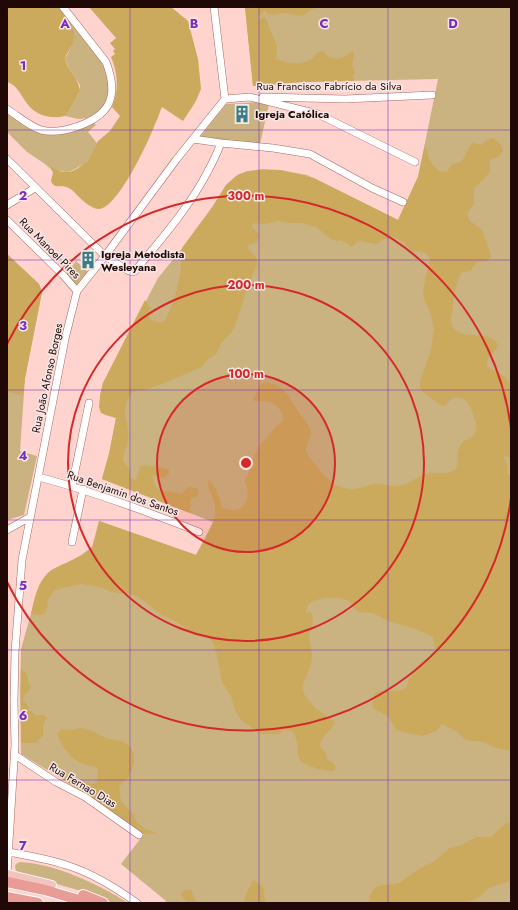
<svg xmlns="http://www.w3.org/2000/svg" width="518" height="910" viewBox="0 0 518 910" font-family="Jost,sans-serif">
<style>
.green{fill:#cab381}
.forest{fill:#cba95d}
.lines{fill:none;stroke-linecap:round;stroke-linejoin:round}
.minor-casing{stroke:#a96862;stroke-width:8}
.major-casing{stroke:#fff;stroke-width:10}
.highway-casing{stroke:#fff;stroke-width:12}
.minor{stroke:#fff;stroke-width:7}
.major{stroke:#f1c4bf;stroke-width:8}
.highway{stroke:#e89c95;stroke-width:10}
.grid{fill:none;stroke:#7b2cbf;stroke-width:1;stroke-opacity:0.55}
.ring{fill:none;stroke:#d62828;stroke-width:2}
.labels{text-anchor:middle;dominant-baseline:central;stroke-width:3;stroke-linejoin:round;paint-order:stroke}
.street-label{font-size:11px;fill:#200807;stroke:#f7e8e6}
.poi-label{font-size:11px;font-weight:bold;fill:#200807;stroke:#f7e8e6;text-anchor:start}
.grid-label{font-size:13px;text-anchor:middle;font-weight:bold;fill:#7b2cbf;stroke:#f7e8e6;stroke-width:3;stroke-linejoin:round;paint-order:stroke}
.centre{fill:#d62828;stroke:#f7e8e6;stroke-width:2}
.ring-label{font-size:12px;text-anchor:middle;font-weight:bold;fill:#d62828;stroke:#f7e8e6;stroke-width:3;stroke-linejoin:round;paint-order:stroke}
</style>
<rect width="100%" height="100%" fill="#ffd3ce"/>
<!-- green -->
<path class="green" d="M245,7H511V903H165L166,901L121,864L144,834L75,787L21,754L20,692L21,649L36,596L40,584L48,573L81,555L92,547L99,521L196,555L213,522L102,479L109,454L116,418L105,415L100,411V396L103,383L158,278L193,235L213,206L226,185L236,176L247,171L263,169L280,170L307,175L398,220L418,177L438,79L302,82L253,86Z
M70,21L101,61L107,74L109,95L102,109L89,118L78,119L65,116L69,111L80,91V85L69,68L65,59L71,47Z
M259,102L269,104L260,144L199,138L226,104Z
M7,112L37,132L93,122L96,125L88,132L97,143C96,146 90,159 89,160C86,164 81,165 78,167C68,175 62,172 51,167L53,171L45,164L27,152L7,132Z
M7,254L39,284L42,292L25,378L20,451L37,456L24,515L7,520Z
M76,261L88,272L77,286L66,275Z
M20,862C56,864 98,884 128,903H111L88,893L19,873L16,871L15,866L16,864Z"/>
<!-- forest -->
<path class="forest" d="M7,7H58C69,19 79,31 71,47C69,51 66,54 65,59C68,71 79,78 80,91L69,111L65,116C51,120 34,115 26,102C21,95 16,84 7,82Z
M89,7H171L188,21L198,59L201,89L196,101L183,121L162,107C159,113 158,119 155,124C149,141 117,209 99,209C92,209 83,201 78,196C75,193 71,188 66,187C60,185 54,189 51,181L53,173L50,166L62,172H70L75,170L88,161L98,141L110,131L120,116L112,107C119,91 118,72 111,57L115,54L113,51L115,49L110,43L116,38Z
M245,7H316L302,16L285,13L272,15L268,14L264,11L258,17L259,19L265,17L266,19L277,46V54L275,58C282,63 300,65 308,61C314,58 317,51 323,51C327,58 336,61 344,57C348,55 348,53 353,52L354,54L352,66L355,73L353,76L354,81L302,82L253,86Z
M493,138L501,145L503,151L498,157L490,159V172L474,189V204L467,213L469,220L482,230L491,255C489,263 484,261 477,262L471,270L461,273C456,283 453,296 453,307C453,312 450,316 451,322C457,345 489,326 498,345C495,353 485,358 487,367C497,372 505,375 511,384V457L503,456L508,466L507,474L511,476V750L499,749L483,742L465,740L457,732L444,725H441L436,731L423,736L402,732L396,730L388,716L373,708C372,703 373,697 376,692C386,690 396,692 405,689C408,685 407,681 410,677C415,668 425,657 436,654L433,637C420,629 406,627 392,622C386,621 381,616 375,614C370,612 365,613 360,612C354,610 352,603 347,600C338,596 314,597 308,605C307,608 306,612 306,614L310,611L313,616V622L309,636L312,655L311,664L303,684V689L304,694L315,708L335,722C332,731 321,734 320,747L326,753L327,759L335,765V768L333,771C322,771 311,767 301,762C295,754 301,743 292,731L285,730L278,734H264L259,733L241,720L235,710L231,696L222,682L216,651L213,643L209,638L205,635L190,631L177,622L160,614L139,597L130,594L112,592L100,587L82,584L65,587L54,591L48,599L47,609L45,613L40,615L31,614C34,601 37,582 49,572C60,563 87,558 93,545C96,538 97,529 99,521L196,555C203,543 218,520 215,506C214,497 207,490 208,480C217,487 219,497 222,507C231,513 245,511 247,498C249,492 246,486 245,480L248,475L254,456L260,444L267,438L276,426L283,421C285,414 277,404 270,402C265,400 259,402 254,401L253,399L260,385L265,382L276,385L288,394L292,402L310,428L311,435L306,448V453C319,468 331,490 353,489C360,489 367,485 374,484C382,483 390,487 398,486C409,485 416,477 426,474C437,471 445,477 456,469C459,461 456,451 461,444C465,439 473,439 475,432C478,426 475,420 473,414C470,403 463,394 451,399L446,405L442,406L423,392L420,388V382L431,350L434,329L431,314L424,299L423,291L430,258C426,252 420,250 412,252L405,243L394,237L385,239L376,244L358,241L352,247L341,240L337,241L331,239L316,227L302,223H289L279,221L263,224L254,223L252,225V227L260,235L257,242L249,245L248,248L257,259V264L246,292L235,326L231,333L222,342L217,353L212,357L209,358L202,367L164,383L142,391L137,390L132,392C118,414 129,417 128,438C128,446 123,452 123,460L128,468L131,479L136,480L140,467L143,465L163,468L169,470V474L164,478L152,476L156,487L158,490L182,494L188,487L197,488L199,494L196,497L191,498L190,513L102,479L109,454L116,418L101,413L99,407L100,396L103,383L145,300L150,308L148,314C151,322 156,323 164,322L166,319C176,300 183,269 182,248L213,206L226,185L239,174L257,170H280L314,178L398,220L418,177L425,145C427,155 433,173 447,172C453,164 450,164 461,162C466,156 467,149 472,143L481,145L489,139Z
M7,254L39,284L42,292L25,378L23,395L7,392Z
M21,669L27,674L28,682L31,686L29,691L24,696L23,701L27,704L29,710L36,715H44L47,718L43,725V735L36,743H21Z
M81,728C92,729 100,736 110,739C115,741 121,740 125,743C138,750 135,766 129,776C126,781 121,783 119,788L121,801L132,813L137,822L145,829L156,833L144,834L58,776H67L91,784H95L97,781L98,768C95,766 91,767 86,765C71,760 62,748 57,733L62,729L72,730Z
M506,823L511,824V881L488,888L480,897L466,903H370L369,897L374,888L378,886L399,883L419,869L433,862L450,848L462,845L476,837H491Z
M253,880C267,887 263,891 266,903H244L246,894Z
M185,890H191L194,898L198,903H187L181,895L182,892Z"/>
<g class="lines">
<!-- minor casing -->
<g class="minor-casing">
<path id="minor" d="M263,97L345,99L432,95
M225,99L250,97L318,114L415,162
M7,109C18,116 29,126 41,130C61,135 98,123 108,105C115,92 111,75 106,62L63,7
M193,139L221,143L273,148L310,154L372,188L403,202
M7,159L105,256L127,270L132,272L135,271C161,239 189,208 208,171C213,162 217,153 221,143
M7,205L35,188
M7,220L63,275L77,291
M39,477C94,492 146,511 199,532
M72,486L89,403
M7,530L30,517
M72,542L83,489
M15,755L56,782L85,797L139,835
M9,852C29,856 50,859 69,866C94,874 116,888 137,903
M7,874L15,745L14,702L15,652L22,560L65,339L77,291L105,256L176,160L225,99L214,7"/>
</g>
<!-- major casing -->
<g class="major-casing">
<path id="major" d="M7,874L52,885"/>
</g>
<!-- highway casing -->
<g class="highway-casing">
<path id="highway" d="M7,882L45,890L89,903
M83,895L103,903
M7,897L38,903"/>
</g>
<!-- minor -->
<use href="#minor" class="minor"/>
<!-- major -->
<use href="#major" class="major"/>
<!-- highway -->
<use href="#highway" class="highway"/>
</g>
<!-- grid -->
<path class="grid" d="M130,7V903M259,7V903M388,7V903M7,130H511M7,260H511M7,390H511M7,520H511M7,650H511M7,780H511"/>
<!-- distance rings -->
<circle cx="246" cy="463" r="89" fill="#d62828" fill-opacity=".12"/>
<g class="ring">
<circle cx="246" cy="463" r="89"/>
<circle cx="246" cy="463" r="178"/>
<path d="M511 498A267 267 0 0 1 7 582M7 344A267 267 0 0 1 511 428"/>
</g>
<!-- icons -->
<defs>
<g id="building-bare" transform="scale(1.38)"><path d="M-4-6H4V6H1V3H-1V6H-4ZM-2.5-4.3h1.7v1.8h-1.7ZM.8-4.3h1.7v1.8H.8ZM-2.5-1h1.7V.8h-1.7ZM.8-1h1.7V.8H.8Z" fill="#387f88" stroke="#f7e8e6" stroke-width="2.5" paint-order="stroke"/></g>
</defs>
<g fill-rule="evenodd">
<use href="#building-bare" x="242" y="114"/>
<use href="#building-bare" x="88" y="260"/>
</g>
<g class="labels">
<!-- street labels -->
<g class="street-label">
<text x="329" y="86">Rua Francisco Fabrício da Silva</text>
<text transform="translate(50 248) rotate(45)">Rua Manoel Pires</text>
<text transform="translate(47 378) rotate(-78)">Rua João Afonso Borges</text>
<text transform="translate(123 493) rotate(19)">Rua Benjamin dos Santos</text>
<text transform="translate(83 785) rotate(31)">Rua Fernao Dias</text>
</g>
<!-- poi labels -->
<g class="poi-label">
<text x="255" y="114">Igreja Católica</text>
<text x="101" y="254">Igreja Metodista<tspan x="101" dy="13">Wesleyana</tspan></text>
</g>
</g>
<g class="grid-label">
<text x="65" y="28">A</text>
<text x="194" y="28">B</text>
<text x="324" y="28">C</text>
<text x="453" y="28">D</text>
<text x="23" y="70">1</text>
<text x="23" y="200">2</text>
<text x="23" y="330">3</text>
<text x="23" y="460">4</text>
<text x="23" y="590">5</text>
<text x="23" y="720">6</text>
<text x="23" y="850">7</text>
</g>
<circle cx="246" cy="463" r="6" class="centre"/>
<g class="ring-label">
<text x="246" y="200">300 m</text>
<text x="246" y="289">200 m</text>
<text x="246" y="378">100 m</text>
</g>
<!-- border -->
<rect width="518" height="910" fill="none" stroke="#200807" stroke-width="16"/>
</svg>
